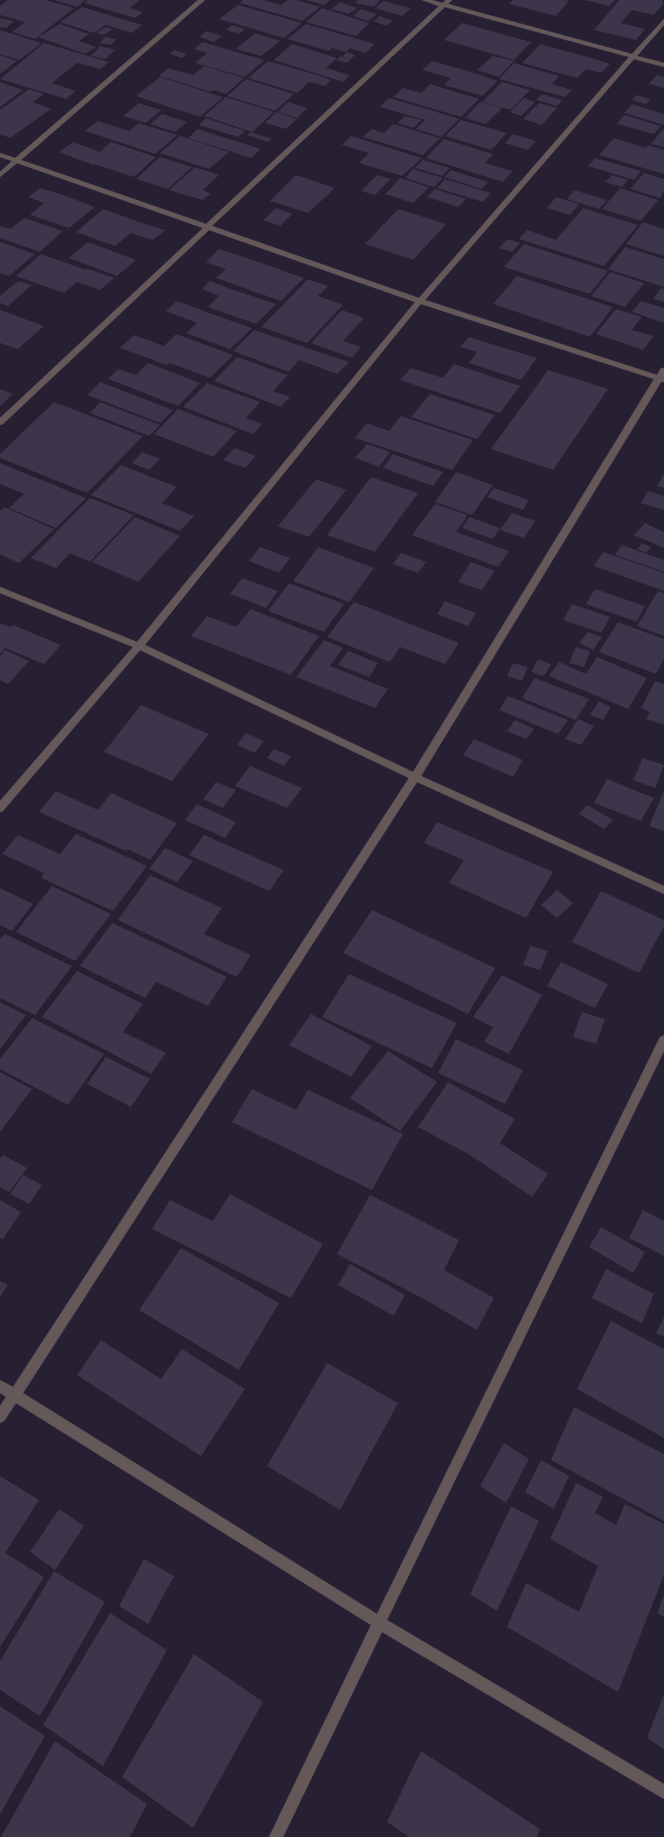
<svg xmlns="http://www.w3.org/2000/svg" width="664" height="1837" viewBox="0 0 664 1837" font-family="'Golos Text',sans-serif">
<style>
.building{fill:#3d354a}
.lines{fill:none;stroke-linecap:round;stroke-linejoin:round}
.street-casing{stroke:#41394b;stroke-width:1}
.street{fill:#655859;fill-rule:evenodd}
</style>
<rect width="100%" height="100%" fill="#271f32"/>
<!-- building -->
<path class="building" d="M8,0H45L74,8L35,39L12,32L25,22L0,15V6Z
M54,0H85L77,7Z
M88,0H140L130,8L143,12L135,18L84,3Z
M243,0H263L281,5L288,0H296L320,7L302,21L240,3Z
M307,0H330L324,5Z
M358,0H380L374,7L355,3Z
M513,0H565L569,1L556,16L509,4Z
M585,0H615L609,6Z
M619,0H663L662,2L664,3L654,15L632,10L621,23L645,29L636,40L594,30Z
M383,1L411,8L402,16L375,8Z
M340,2L357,8L349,14L331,9Z
M238,5L302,23L284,38L219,19Z
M82,7L142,25L132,33L106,25L94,33L60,22Z
M322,8L369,23L356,36L306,22Z
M361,9L377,14L368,21L353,16Z
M380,16L393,21L386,26L373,21Z
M0,18L14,21L6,28L0,27Z
M462,23L531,42L514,60L444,40Z
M60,24L89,34L79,41L96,47L85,54L38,37Z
M306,24L375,44L365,53L350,48L346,52L332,48L329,51L287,39Z
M232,25L245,29L239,34L226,30Z
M106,27L113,29L104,35L96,33Z
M0,30L42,43L19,60L0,54Z
M206,31L222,36L214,42L199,37Z
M255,33L280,41L261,56L236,49Z
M105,37L116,39L111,45L100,43Z
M202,42L264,60L245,77L195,63L207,53L194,49Z
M44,43L109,62L100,69L77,63L52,83L76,91L66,99L0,79Z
M292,44L337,58L326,68L350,75L343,82L274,60Z
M540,44L595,59L610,64L601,73L586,69L577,78L522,63Z
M100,46L115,50L105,59L91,56Z
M174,50L187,54L182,58L170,54Z
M347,52L355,55L351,59L343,56Z
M0,55L17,61L0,74Z
M341,56L351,59L347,63L336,60Z
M493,56L514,61L499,77L477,70Z
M268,61L317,75L331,80L325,86L309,82L297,93L248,78Z
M432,61L471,72L498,81L482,96L444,85L451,78L422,70Z
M514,63L559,76L552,84L572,90L565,97L499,79Z
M204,66L244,78L226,94L213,90L211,92L159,76L168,68L193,75Z
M657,75L664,77V88L649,84Z
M160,77L223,97L200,117L136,96Z
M246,79L294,94L275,111L227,96Z
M0,82L23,90L0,107Z
M502,82L530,90L511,110L482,102Z
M430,84L479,99L461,117L393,97L403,88L421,93Z
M29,89L44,94L33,102L51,109L10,138L0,134V110Z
M542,94L562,100L557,106L536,100Z
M636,95L650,99L646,104L632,100Z
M226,97L274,112L252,132L204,116Z
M389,98L434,111L459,119L441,137L416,129L425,120L380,107Z
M524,98L535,102L521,116L510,112Z
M288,102L307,108L297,118L278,112Z
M480,102L502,108L486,124L465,118Z
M139,103L161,110L146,123L123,116Z
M539,103L557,108L542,125L523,119Z
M632,104L664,114V125L624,113Z
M276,112L297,119L286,129L265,123Z
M162,114L187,122L175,132L150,124Z
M624,115L661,126L654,134L617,124Z
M405,116L421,120L414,128L397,123Z
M206,118L245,131L238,137L199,125Z
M461,120L507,133L491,150L445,136Z
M98,121L129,131L139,123L177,135L155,154L85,131Z
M393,124L440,138L423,155L363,137L372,129L384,133Z
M664,128V147L651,144Z
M198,129L261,149L251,158L188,138Z
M251,132L272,139L268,142L247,135Z
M513,134L536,141L528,150L505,143Z
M180,136L229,152L209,169L160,153Z
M351,136L422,158L402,176L359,163L369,153L342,145Z
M614,138L646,148L648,145L664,150V174L599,155Z
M444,139L493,154L485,163L513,171L503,182L426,158Z
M73,142L100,152L111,142L156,157L134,177L94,164L93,165L59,152Z
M160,157L192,167L168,189L136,179Z
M595,158L641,171L634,180L588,166Z
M423,160L450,168L442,176L415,168Z
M195,167L219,175L203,190L211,194L202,200L169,190Z
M413,169L443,178L434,187L405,178Z
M451,170L488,182L482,189L444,177Z
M644,173L664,179V192L660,198L630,189Z
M296,175L335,188L308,213L270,201Z
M377,175L391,179L375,195L361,191Z
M612,175L628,180L622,187L605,182Z
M400,178L429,187L413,203L385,194Z
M445,179L491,193L483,202L437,188Z
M40,188L63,195L95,207L69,228L30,215L44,203L28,197Z
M620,188L658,200L641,221L602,209Z
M435,189L466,199L458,207L427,197Z
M574,190L607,200L599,209L567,199Z
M556,197L579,204L570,215L547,208Z
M276,208L292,214L280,226L263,220Z
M583,208L638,225L604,266L519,239L527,230L556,240Z
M103,209L142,223L165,230L153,240L131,233L115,246L76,232Z
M398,209L446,224L413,260L365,244Z
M24,218L63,231L40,252L0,238V226L10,229Z
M643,222L664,229V256L626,244Z
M508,239L520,243L512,252L499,248Z
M0,242L35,254L9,276L0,273Z
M88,242L136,260L117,276L69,258Z
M524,244L608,271L590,294L504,267Z
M625,247L664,259V287L608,269Z
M219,249L247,258L304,278L281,301L216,278L226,269L206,262Z
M41,254L86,270L88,269L114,278L100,290L77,282L64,293L16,276Z
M610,272L644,283L625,307L591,296Z
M517,276L613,307L590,337L493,304Z
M308,279L328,286L318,296L343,305L307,343L261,327Z
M18,281L32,285L8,306L0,303V296Z
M210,281L228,288L276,304L256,324L208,307L219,296L202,289Z
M661,288L664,289V302L653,299Z
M177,301L226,319L252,328L230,349L186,333L197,323L166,311Z
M641,301L664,308V323L632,312Z
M616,309L642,317L632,330L654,336L643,350L596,334Z
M0,310L44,326L18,349L0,343Z
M342,310L364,318L343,341L361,347L352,358L311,343Z
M254,330L304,347L349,362L337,374L299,360L289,372L233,351Z
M176,334L233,355L210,378L170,363L167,365L120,348L134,335L164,346Z
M469,337L485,342L537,358L521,380L469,363L477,352L460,347Z
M237,357L288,375L273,391L290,397L281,407L214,381Z
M148,363L200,383L178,406L108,379L118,369L136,375Z
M454,364L520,386L500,413L400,380L411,368L443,378Z
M548,370L608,389L553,470L491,449Z
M100,382L173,410L160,423L87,395Z
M207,383L260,402L246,418L262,424L253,434L183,407Z
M0,389L13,394L0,406Z
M430,394L495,415L477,439L411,417Z
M54,402L143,436L87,493L0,458V454Z
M100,402L160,425L149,436L90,413Z
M178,409L237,431L213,457L154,434Z
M401,416L473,440L452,470L355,438L367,423L389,431Z
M367,444L390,452L379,467L355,458Z
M235,448L256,456L245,468L223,460Z
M142,452L160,459L149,470L132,463Z
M393,454L443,472L433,486L383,468Z
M0,463L39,479L86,498L56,528L9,508L24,494L0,484Z
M121,465L177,487L162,503L194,516L180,531L91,495Z
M456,472L493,485L472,515L435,502Z
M664,474V488L657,486Z
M371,477L418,493L375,552L327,535Z
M316,479L346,490L309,537L278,526Z
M494,488L529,500L523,510L487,497Z
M648,491L664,496V510L641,503Z
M90,498L134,515L90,562L70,553L56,568L31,558Z
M435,504L468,515L456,532L509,551L498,567L412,535Z
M4,507L54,529L19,563L0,554V511Z
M512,513L535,521L524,538L500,530Z
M135,517L180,536L138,582L92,562Z
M469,517L500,528L493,539L462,528Z
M645,523L664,532V548L634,535Z
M642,543L651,547L646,553L637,549Z
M622,545L664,560V572L615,555Z
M260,547L290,558L279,573L249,561Z
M318,547L374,568L349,602L293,581Z
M603,552L664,573V591L594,566Z
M401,553L426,562L418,573L393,564Z
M471,562L495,571L482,590L458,582Z
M242,578L278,591L266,608L230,594Z
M289,583L344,604L324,632L268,611Z
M595,589L645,606L637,622L586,604Z
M658,591L664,593V636L637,626Z
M445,601L476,613L468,626L437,614Z
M354,602L459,643L445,664L400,647L390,662L327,637Z
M572,604L610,617L601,633L563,620Z
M251,609L319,636L291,675L191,636L207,616L236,627Z
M618,622L664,639V659L656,674L599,652Z
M0,623L10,627L13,625L61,645L44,664L5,648L0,654Z
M588,632L602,637L593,650L579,643Z
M324,640L343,648L330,666L388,689L375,708L296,677Z
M576,647L590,651L584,667L569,663Z
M5,650L29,661L8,684L0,680V656Z
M348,651L378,663L369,677L338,665Z
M597,657L647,678L628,709L549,676L559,662L586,674Z
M538,659L551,664L544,676L531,672Z
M513,663L528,667L522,681L507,676Z
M535,678L589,699L576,720L522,698Z
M655,681L664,684V725L646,719L650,712L641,708Z
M508,696L568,720L558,734L499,710Z
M599,701L611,707L603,720L590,715Z
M141,705L209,734L172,781L104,752Z
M578,719L594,726L581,745L565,739Z
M515,720L534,729L526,739L507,731Z
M246,733L264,741L255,753L237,745Z
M474,739L523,760L513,777L463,755Z
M274,749L291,756L284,766L267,758Z
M643,758L664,765L655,788L633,780Z
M250,766L302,788L287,808L235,786Z
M607,779L654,798L641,821L594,803Z
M216,782L236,790L223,808L203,799Z
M56,791L98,810L111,793L177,823L150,860L127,849L126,851L39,812Z
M664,791V831L649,826Z
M197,804L236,822L225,838L185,820Z
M587,805L613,820L604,829L579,814Z
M437,822L553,872L526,918L449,883L464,860L424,843Z
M76,834L147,866L113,911L41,878L44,873L2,854L18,835L60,854Z
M204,835L284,870L269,891L189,855Z
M165,848L193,861L177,882L149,869Z
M150,875L222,908L204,934L251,955L237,977L118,920Z
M52,886L111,914L75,961L16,932Z
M0,888L33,904L12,931L0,925Z
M557,890L573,903L557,918L541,905Z
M601,891L664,920V926L639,973L572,942Z
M372,910L495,968L468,1014L343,953Z
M112,923L177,953L227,977L208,1006L156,982L145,998L80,966Z
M5,934L72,966L35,1015L0,998V939Z
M530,946L548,951L540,970L523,965Z
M561,962L608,984L595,1008L547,986Z
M77,971L143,1004L123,1032L166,1053L151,1074L42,1017Z
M349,974L457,1023L432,1068L322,1017Z
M502,975L542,995L509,1054L484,1042L493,1027L473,1017Z
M0,1002L26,1015L0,1049Z
M582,1012L605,1019L596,1044L573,1037Z
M311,1014L372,1046L351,1077L289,1045Z
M32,1018L104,1054L68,1105L0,1069V1059Z
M456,1039L523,1070L505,1104L438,1073Z
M388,1051L437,1082L400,1131L350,1098Z
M106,1057L150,1079L131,1107L87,1084Z
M0,1072L32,1089L0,1132Z
M448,1082L515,1119L500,1143L548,1174L532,1197L470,1155L418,1127Z
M252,1089L296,1110L308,1090L403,1134L372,1190L232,1122Z
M3,1155L27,1168L9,1192L0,1187V1159Z
M23,1175L42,1185L29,1204L10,1194Z
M230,1194L323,1244L291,1298L152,1229L170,1200L213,1221Z
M370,1195L459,1240L444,1270L494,1298L477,1330L424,1299L337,1254Z
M0,1200L21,1212L3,1239L0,1238Z
M643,1210L664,1221V1256L629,1238Z
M601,1227L645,1252L633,1273L589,1247Z
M181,1248L279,1303L239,1370L139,1310Z
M350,1264L405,1295L394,1316L338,1285Z
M606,1269L654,1294L642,1323L592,1298Z
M0,1281L8,1285L0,1297Z
M664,1317V1337L656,1333Z
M611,1321L664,1349V1438L577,1389Z
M101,1340L161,1379L182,1349L245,1389L201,1456L77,1375Z
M327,1363L398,1403L340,1510L267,1466Z
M574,1407L664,1454V1521L551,1460Z
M504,1443L529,1459L506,1503L480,1486Z
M541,1460L569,1476L554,1509L525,1492Z
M0,1476L39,1500L5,1553L44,1577L0,1647Z
M576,1483L603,1497L595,1513L616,1525L625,1504L664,1524V1575L618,1692L507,1627L526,1583L579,1612L598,1566L550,1539Z
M511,1506L539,1521L497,1611L470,1594Z
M59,1509L84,1526L55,1570L30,1552Z
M144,1559L174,1576L148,1624L119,1606Z
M54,1571L105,1602L40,1716L0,1690V1661Z
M664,1595V1617L657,1613Z
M110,1613L167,1650L103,1766L43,1725Z
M194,1654L263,1702L193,1828L122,1777Z
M664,1694V1749L647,1738Z
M0,1706L45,1736L0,1814Z
M55,1741L147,1804L130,1837H1Z
M421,1751L540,1829L537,1837H409L387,1822Z"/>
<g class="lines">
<!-- street casing -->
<g class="street-casing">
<path id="street" d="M198,0H205L21,160L206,224L439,6L422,0H432L442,3L446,0H452L448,4L632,54L664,19V25L637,56L664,63V67L634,59L425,300L657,375L661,368H664V382H661L421,776L664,886V894L417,782L23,1393L377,1614L660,1037L664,1035V1051L387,1620L664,1784V1799L382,1632L283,1837H269L371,1625L16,1403L4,1421L0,1423V1406L6,1397L0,1393V1380L13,1387L409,778L140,650L3,811L0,812V801L133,647L0,593V587L137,642L415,302L209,230L3,424L0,425V418L203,228L17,163L0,177V172L12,161L0,157V153L15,158ZM445,7L629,57L419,298L212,226ZM421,304L654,379L413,772L145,645Z"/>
</g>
<!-- street -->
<use href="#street" class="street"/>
</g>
</svg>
